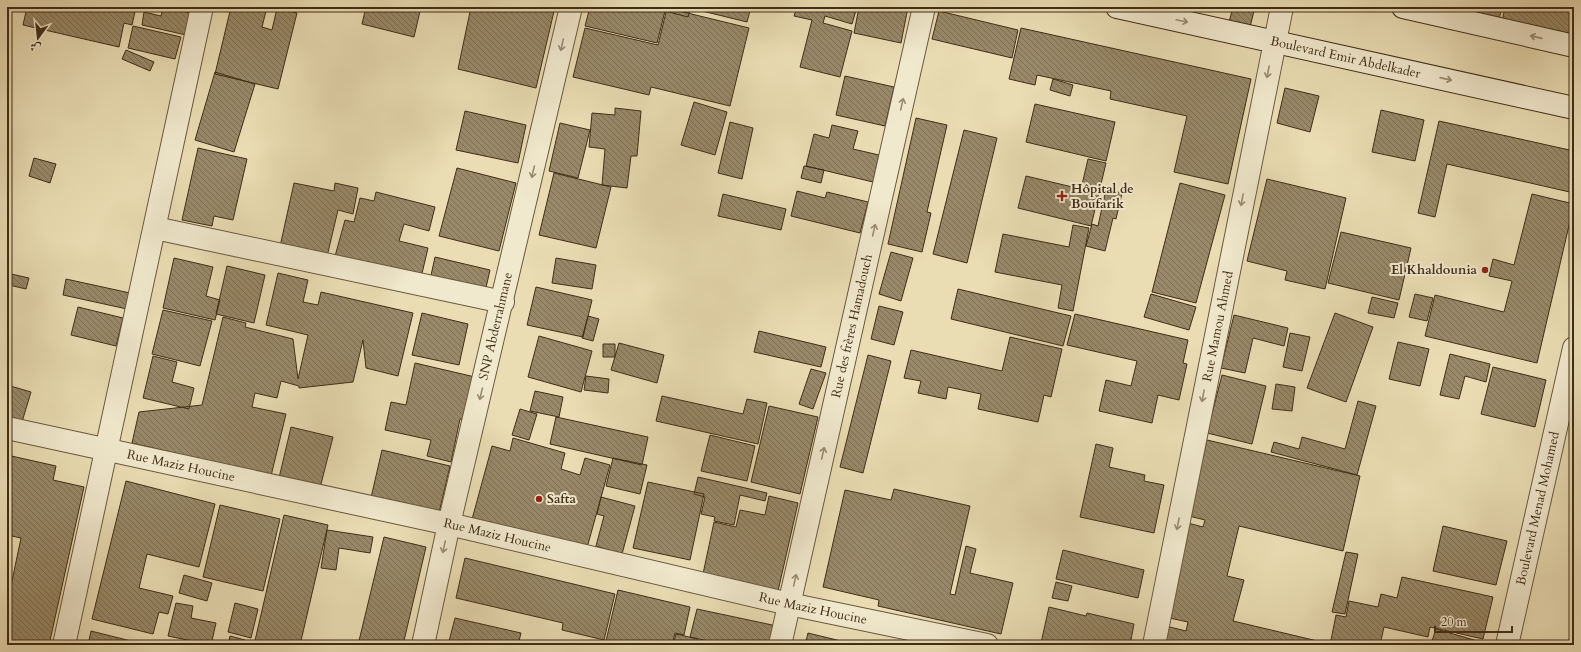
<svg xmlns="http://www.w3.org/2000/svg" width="1581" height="652" viewBox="0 0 1581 652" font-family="Cardo,Amiri,serif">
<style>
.building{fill:url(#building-back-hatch);stroke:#402d18}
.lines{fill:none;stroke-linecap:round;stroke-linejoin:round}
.street-casing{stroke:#6a593f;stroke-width:24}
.secondary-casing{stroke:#402d18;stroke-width:24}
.street{stroke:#f1e9ce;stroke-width:22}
.secondary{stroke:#f1e9ce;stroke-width:22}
.oneway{stroke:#988b73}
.poi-dot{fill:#8f2418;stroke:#f1e9ce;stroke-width:1.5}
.labels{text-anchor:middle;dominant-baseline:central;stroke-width:4;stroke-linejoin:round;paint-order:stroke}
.street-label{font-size:13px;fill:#402d18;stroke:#f1e9ce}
.poi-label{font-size:13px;font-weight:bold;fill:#402d18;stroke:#f1e9ce;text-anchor:start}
</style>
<defs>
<pattern id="building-back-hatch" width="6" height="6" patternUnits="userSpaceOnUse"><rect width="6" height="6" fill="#988969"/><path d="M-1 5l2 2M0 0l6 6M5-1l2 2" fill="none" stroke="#7d7055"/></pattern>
</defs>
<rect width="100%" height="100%" fill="#eaddb4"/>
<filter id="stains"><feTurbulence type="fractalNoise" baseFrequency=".005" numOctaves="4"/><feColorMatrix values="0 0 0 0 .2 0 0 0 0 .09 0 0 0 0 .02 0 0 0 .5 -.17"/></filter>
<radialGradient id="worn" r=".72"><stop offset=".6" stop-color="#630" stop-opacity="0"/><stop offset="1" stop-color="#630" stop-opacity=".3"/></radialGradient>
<!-- building -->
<path class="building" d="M27,7H136L132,25L124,23L119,47L23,25Z
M163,7L191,13L186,35L142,25L144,12L161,16Z
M231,7H267L262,27L272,30L277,8L297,13L278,89L215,74Z
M366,7H421L414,37L362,24Z
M471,7H555L536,88L458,69Z
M590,7L644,8L691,7L688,17L665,11L657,43L585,26Z
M690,7H751L747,22L690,8Z
M773,7H789L788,11Z
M797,7H857L852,24L825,16L823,23L852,31L840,77L800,67L812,20L794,16Z
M859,7H908L901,43L854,33Z
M1233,7H1255L1249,31L1228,26Z
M1464,7H1502L1498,24L1462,16Z
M1505,7H1574V40L1501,26Z
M667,8L749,28L730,106L651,87L649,95L573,77L585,28L658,45Z
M939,11L1018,30L1012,58L932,39Z
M133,26L181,37L175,59L128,48Z
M1021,28L1251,79L1228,184L1174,172L1187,116L1110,99L1111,91L1037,75L1035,85L1009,79Z
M126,50L154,62L150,71L122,59Z
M215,72L255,84L234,152L195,140Z
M845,76L894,87L885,126L836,115Z
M1053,79L1073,85L1070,96L1050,90Z
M1285,88L1319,96L1310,132L1277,123Z
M694,102L727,112L715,155L681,145Z
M1035,104L1115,122L1106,161L1026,142Z
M615,108L641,111L637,156H631L627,188L602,185L605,149L589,147L592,113L615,115Z
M1381,110L1424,120L1415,161L1372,152Z
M465,111L526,125L518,163L456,150Z
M916,118L947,125L927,212L931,213L922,252L888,244Z
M1439,121L1574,151V193L1447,164L1435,217L1418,213Z
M730,122L753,128L742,179L718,173Z
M560,123L590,130L578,178L549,171Z
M832,125L858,131L853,149L879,155L873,182L806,166L814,134L829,138Z
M964,130L997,138L967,263L933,254Z
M198,148L247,159L233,220L214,216L212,226L182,220Z
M34,158L56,164L50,183L29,176Z
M1088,159L1106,163L1091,226L1018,208L1026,176L1081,189Z
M804,166L824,170L821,183L801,178Z
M457,168L516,183L499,251L439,236Z
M554,173L611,187L596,248L539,235Z
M1267,179L1346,198L1325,289L1285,280L1287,271L1247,261Z
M294,183L334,191L335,183L358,188L353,214L338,210L326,261L279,251Z
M1180,183L1225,195L1196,303L1152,292Z
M1106,189L1122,193L1116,219L1113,218L1105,251L1086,246L1092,224L1098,226Z
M797,191L825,198L827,192L868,202L860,233L791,216Z
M376,192L435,207L429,231L404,224L399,241L428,248L420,282L334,260L345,220L354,222L360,198L374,201Z
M723,194L786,209L781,230L718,216Z
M1532,194L1574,204L1537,363L1425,336L1435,295L1504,312L1512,281L1489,276L1493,259L1514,265Z
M1073,225L1089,228L1073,311L1058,308L1062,285L995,272L1003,234L1069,247Z
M1341,232L1411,248L1399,300L1328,283Z
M891,252L913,258L901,301L879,294Z
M435,257L490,270L485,292L430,280Z
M174,258L213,267L206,296L220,300L215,320L163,308Z
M556,258L596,265L592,289L552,283Z
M227,266L265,275L254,323L216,314Z
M278,273L308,280L303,302L318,305L321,292L413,313L398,376L366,368L363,340L353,382L299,388V386L281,381L277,398L255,393L252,407L286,414L271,476L132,443L139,412L202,405L223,317L246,323L245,327L293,339L298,379L308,335L266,325Z
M11,274L29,278L26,289L9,285Z
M66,279L130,293L127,309L63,295Z
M536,287L592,300L583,337L527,325Z
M958,289L1071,316L1063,346L951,319Z
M1151,294L1196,307L1189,330L1144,317Z
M1415,294L1433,298L1427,321L1409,317Z
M1372,297L1398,303L1394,318L1368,313Z
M879,306L903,312L894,345L871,339Z
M78,307L123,318L116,346L71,335Z
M163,310L212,321L200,366L152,354Z
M422,313L468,324L459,365L412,355Z
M1335,313L1373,327L1346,402L1307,388Z
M1075,314L1188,340L1183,363L1187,364L1179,400L1158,395L1152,423L1099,411L1106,380L1131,386L1137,361L1067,345Z
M1234,315L1288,328L1284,346L1253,338L1245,373L1221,368Z
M588,316L599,319L593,341L582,338Z
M759,331L826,347L821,367L754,352Z
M1290,333L1310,337L1302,371L1283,367Z
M539,336L592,351L581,392L528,377Z
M1010,337L1062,349L1051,397L1044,395L1038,422L978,409L981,394L948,387L946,399L918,393L921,381L904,378L911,350L1002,371Z
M1398,342L1429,349L1420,386L1389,379Z
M619,343L664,355L657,383L611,370Z
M603,344H615V357H603Z
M1450,354L1490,364L1486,382L1465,376L1459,399L1440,395Z
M868,355L891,361L863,473L840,467Z
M153,356L177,362L172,382L194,388L189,409L143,398Z
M415,363L475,377L466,420L460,419L451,462L427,456L431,440L385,430L391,402L406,405Z
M1493,367L1546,380L1535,427L1481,414Z
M811,369L826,373L813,409L799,404Z
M1222,375L1266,386L1252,444L1207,433Z
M586,376L609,379L608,393L584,390Z
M1276,384L1295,387L1292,411L1272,409Z
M7,385L31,392L22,422L7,418Z
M535,391L563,397L559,417L530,411Z
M662,396L743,414L747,399L767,403L758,444L656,421Z
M1358,401L1376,406L1357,475L1271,452L1274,442L1299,449L1302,437L1345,449Z
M769,406L818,417L800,494L751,482Z
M520,409L537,414L529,440L512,435Z
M556,417L648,437L642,465L550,444Z
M291,427L333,437L320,488L279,478Z
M710,435L755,446L747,481L701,471Z
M513,438L565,453L561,469L580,475L585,458L610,465L585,555L471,523L492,446L510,451Z
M1207,440L1360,476L1343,551L1239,526L1227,576L1244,580L1233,621L1326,643L1325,645H1162L1166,626L1186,631L1188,622L1165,617L1188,523L1203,527L1205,520L1189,516Z
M1096,444L1113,448L1109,467L1145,475L1144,481L1164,485L1154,533L1080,517Z
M382,450L450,466L438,517L370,502Z
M7,455L56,466L53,480L84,487L49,645H7V605L21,538L7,535Z
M613,458L647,465L640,494L606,486Z
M698,477L767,493L765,501L740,495L734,525L714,521L715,517L701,514L705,497L694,494Z
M126,481L215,504L199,567L147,554L139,588L173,596L168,614L159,612L153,634L92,619Z
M648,482L704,494L690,560L633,548Z
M894,489L970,506L950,594L955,595L966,546L976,549L970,573L1013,583L1001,634L878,606L879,600L823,587L845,490L891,500Z
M769,496L798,503L778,591L703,574L714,522L736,527L740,510L765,515Z
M601,497L635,506L622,554L596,546L604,516L597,514Z
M220,505L280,519L263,591L203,577Z
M284,515L328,525L300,645H254Z
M1443,526L1507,541L1496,585L1433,571Z
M327,530L373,537L370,553L339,548L336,570L321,568Z
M384,537L426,547L403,645H358Z
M1063,550L1144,570L1138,598L1056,579Z
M1346,552L1358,554L1345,614L1332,612Z
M465,558L615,594L604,640L562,630L563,623L456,598Z
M184,575L212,583L207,601L179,593Z
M1402,577L1493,597L1483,639L1430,627L1428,637L1384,627L1380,645H1330L1336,615L1346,617L1349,601L1378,607L1381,594L1397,598Z
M1056,582L1072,586L1068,601L1052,598Z
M618,590L690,607L684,635L675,633L672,645H605Z
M176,603L193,606L191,618L216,623L211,645L168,636Z
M235,603L258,609L251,638L228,632Z
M1049,607L1086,616L1087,613L1134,624L1130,645H1050L1041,643Z
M697,609L777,626L772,645H726L690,637Z
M455,618L521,633L518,645H448Z
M1436,629L1481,642V645H1458L1448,642L1447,645L1431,644Z
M91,631L147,645H88Z
M808,633L849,643L848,645H805Z
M676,634L698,639L696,645H673Z
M230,636L245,640L243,645H228Z
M180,641L195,645H179Z"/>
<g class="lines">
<!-- street casing -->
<g class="street-casing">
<g id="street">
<path d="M155,228L503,302"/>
<path id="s1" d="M7,428L449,524L789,604L987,645"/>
<path d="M64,645L202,7"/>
<path id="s2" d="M423,645L449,524L571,7"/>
<path id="s3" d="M780,645L924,7"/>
<path id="s4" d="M1154,645L1282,7"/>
<path id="s5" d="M1507,645L1574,348"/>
</g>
</g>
<!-- secondary casing -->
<g class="secondary-casing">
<g id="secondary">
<path id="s6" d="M1117,7L1574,108"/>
<path d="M1403,7L1574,46"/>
</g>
</g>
<!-- street -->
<use href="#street" class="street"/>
<!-- secondary -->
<use href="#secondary" class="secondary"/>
</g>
<!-- one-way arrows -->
<defs><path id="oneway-shaft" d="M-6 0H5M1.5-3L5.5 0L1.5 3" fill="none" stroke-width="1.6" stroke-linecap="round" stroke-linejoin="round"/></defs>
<g class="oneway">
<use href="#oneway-shaft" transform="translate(1182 21) rotate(12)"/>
<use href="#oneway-shaft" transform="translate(1536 37) rotate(-167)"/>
<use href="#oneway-shaft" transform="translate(562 45) rotate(103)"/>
<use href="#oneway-shaft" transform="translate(1268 72) rotate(101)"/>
<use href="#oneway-shaft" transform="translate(1446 79) rotate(13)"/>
<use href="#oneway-shaft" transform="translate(902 104) rotate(-77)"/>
<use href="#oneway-shaft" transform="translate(533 172) rotate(103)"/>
<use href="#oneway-shaft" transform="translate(1242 200) rotate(101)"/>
<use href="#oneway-shaft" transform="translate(874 230) rotate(-77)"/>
<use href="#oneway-shaft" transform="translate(481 394) rotate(104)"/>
<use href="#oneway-shaft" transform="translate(1203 396) rotate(101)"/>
<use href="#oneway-shaft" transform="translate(823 453) rotate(-77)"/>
<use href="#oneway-shaft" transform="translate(1178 524) rotate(101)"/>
<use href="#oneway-shaft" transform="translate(444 547) rotate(102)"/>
<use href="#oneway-shaft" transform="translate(795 580) rotate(-77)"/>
</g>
<!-- markers -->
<g class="poi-dot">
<path d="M1060 190h4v4h4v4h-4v4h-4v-4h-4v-4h4z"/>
<circle cx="1485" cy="270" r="4"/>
<circle cx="539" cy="499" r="4"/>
</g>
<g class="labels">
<!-- street labels -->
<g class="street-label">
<text stroke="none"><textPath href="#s6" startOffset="234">Boulevard Emir Abdelkader</textPath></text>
<text stroke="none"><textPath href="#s2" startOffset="327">SNP Abderrahmane</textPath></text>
<text stroke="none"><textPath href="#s3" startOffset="327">Rue des frères Hamadouch</textPath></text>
<text stroke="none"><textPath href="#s4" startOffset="325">Rue Mamou Ahmed</textPath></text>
<text stroke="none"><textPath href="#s1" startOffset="178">Rue Maziz Houcine</textPath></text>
<text stroke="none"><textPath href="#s5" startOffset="140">Boulevard Menad Mohamed</textPath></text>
<text stroke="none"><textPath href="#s1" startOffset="502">Rue Maziz Houcine</textPath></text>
<text stroke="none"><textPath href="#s1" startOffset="826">Rue Maziz Houcine</textPath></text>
</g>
<!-- poi labels -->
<g class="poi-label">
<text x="1071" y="189">Hôpital de<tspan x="1071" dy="15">Boufarik</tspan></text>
<text x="1477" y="270" text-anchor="end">El Khaldounia</text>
<text x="547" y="499">Safta</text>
</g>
</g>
<!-- margin -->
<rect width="1581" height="652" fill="none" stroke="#eaddb4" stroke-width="24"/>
<rect x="8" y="8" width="1565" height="636" fill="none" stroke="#402d18" stroke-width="2"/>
<rect x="12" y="12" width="1557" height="628" fill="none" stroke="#402d18"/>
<!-- north arrow -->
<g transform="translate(38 38) rotate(195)" stroke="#f1e9ce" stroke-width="3" paint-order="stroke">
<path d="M0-3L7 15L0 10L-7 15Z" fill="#402d18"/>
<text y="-6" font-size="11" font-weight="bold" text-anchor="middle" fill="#402d18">ش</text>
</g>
<!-- scale -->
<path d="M1435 626v6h77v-6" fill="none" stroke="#402d18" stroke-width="2"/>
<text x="1441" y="626" font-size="12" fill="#402d18" stroke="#f1e9ce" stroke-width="3" paint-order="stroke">20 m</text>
<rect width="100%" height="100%" filter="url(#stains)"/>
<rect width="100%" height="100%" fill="url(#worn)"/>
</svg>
